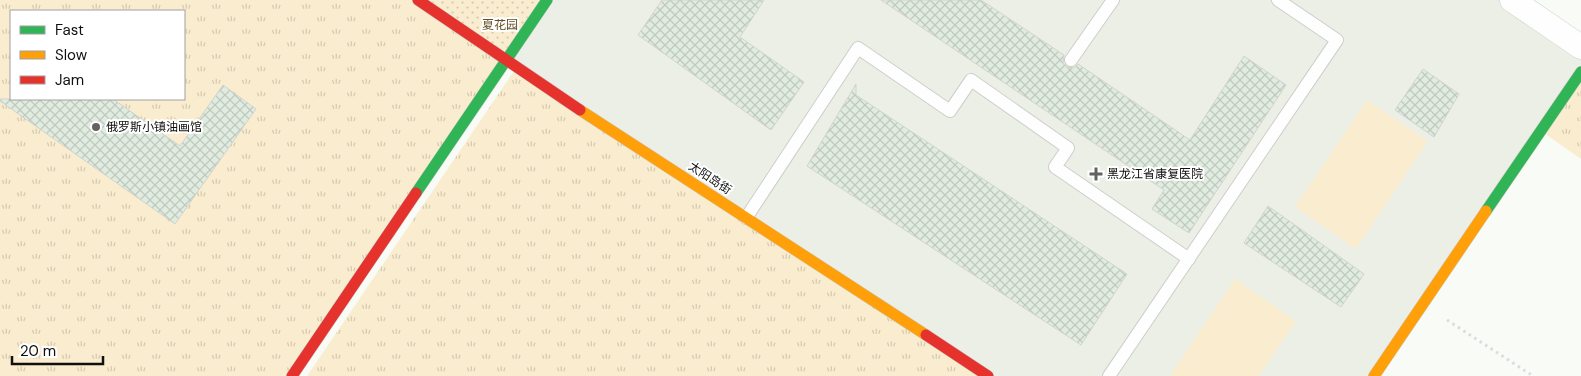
<svg xmlns="http://www.w3.org/2000/svg" width="1581" height="376" viewBox="0 0 1581 376" font-family="'DM Sans','Noto Sans SC',sans-serif">
<style>
.built{fill:#ebefe6}
.grass{fill:url(#grass-tufts);fill-rule:evenodd}
.park{fill:url(#park-dots)}
.pitch{fill:#faedcf}
.building{fill:url(#building-cross-hatch);stroke:#d2d3d1}
.lines{fill:none;stroke-linecap:round;stroke-linejoin:round}
.lane-casing{stroke:#cdcecc;stroke-width:14}
.street-casing{stroke:#cdcecc;stroke-width:25}
.fast-casing{stroke:#cdcecc;stroke-width:12}
.slow-casing{stroke:#cdcecc;stroke-width:12}
.jam-casing{stroke:#cdcecc;stroke-width:12}
.path{stroke:#dbdcdb;stroke-width:3;stroke-dasharray:2.5 4;stroke-linecap:butt}
.lane{stroke:#fefefe;stroke-width:12}
.street{stroke:#fefefe;stroke-width:24}
.fast{stroke:#30b455;stroke-width:11}
.slow{stroke:#ff9f0a;stroke-width:11}
.jam{stroke:#e5322d;stroke-width:11}
.poi-dot{fill:#626360;stroke:#fff;stroke-width:2}
.labels{text-anchor:middle;dominant-baseline:central;stroke-width:4;stroke-linejoin:round;paint-order:stroke}
.park-label{font-size:12px;fill:#655021;stroke:#fff}
.poi-label{font-size:12px;fill:#10110f;stroke:#fff;text-anchor:start}
.street-label{font-size:12px;fill:#10110f;stroke:#fff}
</style>
<defs>
<pattern id="grass-tufts" width="24" height="20" patternUnits="userSpaceOnUse" patternTransform="scale(1.25)"><rect width="24" height="20" fill="#faedcf"/><path d="M3 7l-1-3M5 7V3M7 7l1-3M15 17l-1-3M17 17v-4M19 17l1-3" fill="none" stroke="#d5cab1"/></pattern>
<pattern id="park-dots" width="8" height="8" patternUnits="userSpaceOnUse" patternTransform="scale(1.25)"><rect width="8" height="8" fill="#faedcf"/><path d="M2 2h.1M6 6h.1" fill="none" stroke="#d5cab1" stroke-width="1.8" stroke-linecap="round"/></pattern>
<pattern id="building-cross-hatch" width="8" height="8" patternUnits="userSpaceOnUse" patternTransform="scale(1.25)"><rect width="8" height="8" fill="#e1ece0"/><path d="M0 0l8 8M0 8l8-8" fill="none" stroke="#c0c9bf"/></pattern>
</defs>
<rect width="100%" height="100%" fill="#f9fbf7"/>
<!-- built -->
<path class="built" d="M547,0H1512L1581,47V72L1374,376H988L506,61Z"/>
<!-- grass -->
<path class="grass" d="M0,0H418L506,61L292,376H0ZM11,11H184V99H11Z
M514,71L984,376H307Z
M1581,72V159L1541,131Z"/>
<!-- park -->
<path class="park" d="M418,0H547L506,61Z"/>
<!-- pitch -->
<path class="pitch" d="M1367,100L1428,141L1356,249L1295,207Z
M1235,279L1296,321L1259,376H1170Z"/>
<!-- building -->
<path class="building" d="M662,0H764L740,37L804,82L771,130L638,35Z
M881,0H981L1064,55L1063,63L1067,67L1074,68L1078,64L1190,140L1244,56L1286,85L1189,233L1152,209L1164,190Z
M1423,69L1459,94L1434,137L1395,110Z
M856,84V95L1127,274L1081,345L807,166Z
M223,85L256,109L175,224L0,101V99H113L180,146Z
M1268,206L1364,274L1341,307L1244,243Z"/>
<g class="lines">
<!-- lane casing -->
<g class="lane-casing">
<path id="lane" d="M1071,60L1113,0
M746,218L858,48L950,111L971,80L1068,148L1055,167L1189,259
M1109,376L1337,40L1278,0"/>
</g>
<!-- street casing -->
<g class="street-casing">
<path id="street" d="M1512,0L1581,47"/>
</g>
<!-- fast casing -->
<g class="fast-casing">
<path id="fast" d="M416,193L547,0
M1486,211L1581,72"/>
</g>
<!-- slow casing -->
<g class="slow-casing">
<path id="slow" d="M580,110L926,335
M1374,376L1486,211"/>
</g>
<!-- jam casing -->
<g class="jam-casing">
<path id="jam" d="M418,0L580,110
M926,335L988,376
M292,376L416,193"/>
</g>
<!-- path -->
<path class="path" d="M1447,320L1533,376"/>
<!-- lane -->
<use href="#lane" class="lane"/>
<!-- street -->
<use href="#street" class="street"/>
<!-- fast -->
<use href="#fast" class="fast"/>
<!-- slow -->
<use href="#slow" class="slow"/>
<!-- jam -->
<use href="#jam" class="jam"/>
</g>
<!-- markers -->
<g class="poi-dot">
<circle cx="96" cy="127" r="5"/>
<path d="M1093.5 166.5h5v5h5v5h-5v5h-5v-5h-5v-5h5z"/>
</g>
<g class="labels">
<!-- park labels -->
<g class="park-label">
<text x="500" y="25">夏花园</text>
</g>
<!-- poi labels -->
<g class="poi-label">
<text x="106" y="127">俄罗斯小镇油画馆</text>
<text x="1107" y="174">黑龙江省康复医院</text>
</g>
<!-- street labels -->
<g class="street-label">
<text transform="translate(710 178) rotate(33)">太阳岛街</text>
</g>
</g>
<!-- legend -->
<rect x="10" y="10" width="175" height="90" fill="#ffffff" stroke="#9fa09f"/>
<rect x="20" y="26" width="25" height="8" fill="#30b455" stroke="#9fa09f"/>
<text x="55" y="35" font-size="15" fill="#10110f">Fast</text>
<rect x="20" y="51" width="25" height="8" fill="#ff9f0a" stroke="#9fa09f"/>
<text x="55" y="60" font-size="15" fill="#10110f">Slow</text>
<rect x="20" y="76" width="25" height="8" fill="#e5322d" stroke="#9fa09f"/>
<text x="55" y="85" font-size="15" fill="#10110f">Jam</text>
<!-- scale -->
<path d="M12 356v8h91v-8" fill="none" stroke="#10110f" stroke-width="2.5"/>
<text x="20" y="356" font-size="15" fill="#10110f" stroke="#ffffff" stroke-width="4" paint-order="stroke">20 m</text>
</svg>
